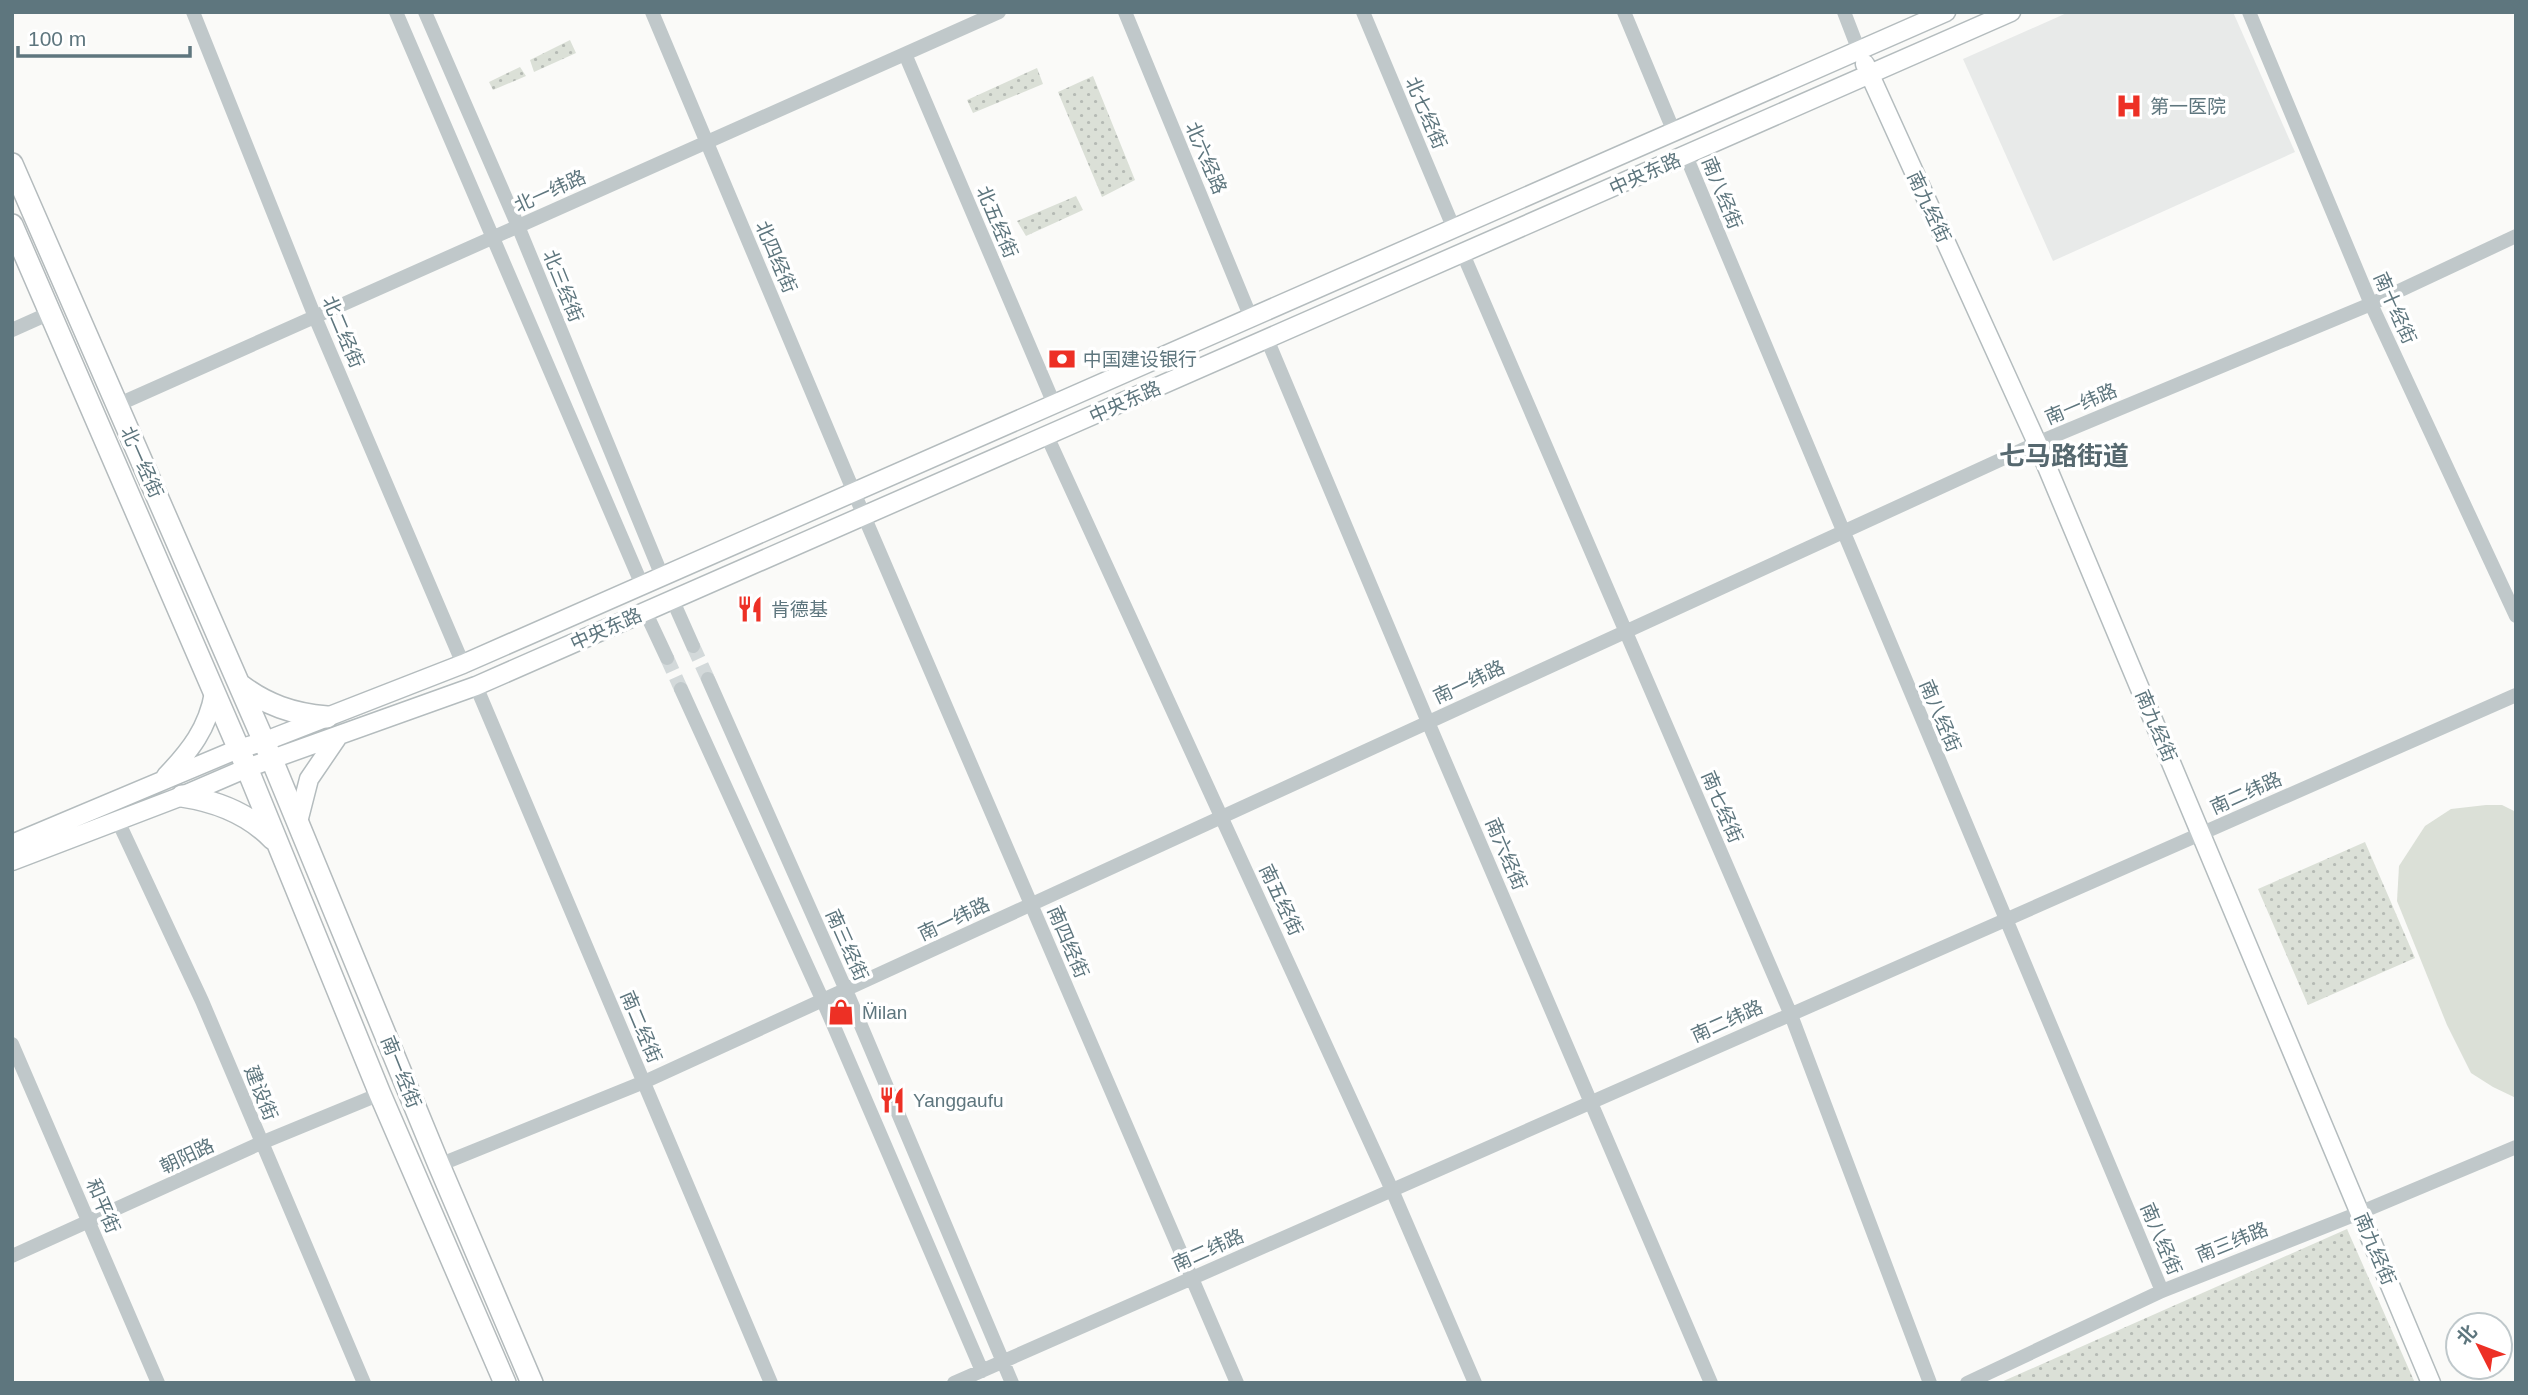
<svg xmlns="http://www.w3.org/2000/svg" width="2528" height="1395" viewBox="0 0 2528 1395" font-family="Arial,'Noto Sans SC',sans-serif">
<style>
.built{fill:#e8eae9}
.grass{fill:#dbe0d7}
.park{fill:url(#park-dots)}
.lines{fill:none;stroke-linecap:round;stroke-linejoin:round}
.minor-tunnel{stroke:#d3d9da;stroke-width:14;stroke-dasharray:14 7;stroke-linecap:butt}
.major-casing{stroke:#b4bcbe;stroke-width:21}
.highway-casing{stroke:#b4bbbd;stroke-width:24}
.minor{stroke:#c0c8ca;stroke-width:14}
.major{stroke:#fff;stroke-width:18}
.highway{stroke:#fff;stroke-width:21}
.labels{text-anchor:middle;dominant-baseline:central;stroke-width:7;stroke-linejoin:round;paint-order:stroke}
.poi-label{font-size:19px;fill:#5e767e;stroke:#fff;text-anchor:start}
.street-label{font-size:19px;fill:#5e767e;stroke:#fff}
.district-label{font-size:26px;font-weight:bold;fill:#56686f;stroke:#fff}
</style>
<defs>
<pattern id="park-dots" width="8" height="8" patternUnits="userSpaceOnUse" patternTransform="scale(1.75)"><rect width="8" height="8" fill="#dbe0d7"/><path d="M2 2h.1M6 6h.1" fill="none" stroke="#b5bab4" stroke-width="1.8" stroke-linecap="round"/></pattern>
</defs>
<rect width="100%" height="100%" fill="#fafaf8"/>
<!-- built -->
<path class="built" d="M2069,12H2233L2295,152L2053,261L1963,59Z"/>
<!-- grass -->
<path class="grass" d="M2486,805H2502L2516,812V1098L2493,1087L2471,1073L2447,1025L2397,901L2399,866L2425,826L2451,809Z"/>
<!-- park -->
<path class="park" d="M570,40L576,53L534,72L530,60Z
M520,67L526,76L493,90L489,82Z
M1037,68L1043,84L973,113L967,100Z
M1093,76L1135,180L1102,197L1058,92Z
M1076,196L1083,210L1026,236L1017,221Z
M2365,842L2415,958L2308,1005L2258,889Z
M2347,1229L2415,1383H1999Z"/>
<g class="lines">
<!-- minor-tunnel -->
<path class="minor-tunnel" d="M693,646L708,679
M667,658L681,689"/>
<!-- major casing -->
<g class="major-casing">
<path id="major" d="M1865,64L2037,443L2431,1383
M166,776C190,751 208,728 214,693
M298,822L309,779L339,735
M12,844L238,749L263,742L463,664L1946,12
M12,861L182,796L247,768L476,686L2011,12"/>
</g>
<!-- highway casing -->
<g class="highway-casing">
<path id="highway" d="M12,164L272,760L439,1165L532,1383
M12,225L247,768L380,1094L505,1383
M239,684C266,705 293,714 327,717
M182,796C215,801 249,814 273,839"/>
</g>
<!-- minor -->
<path class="minor" d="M193,12L315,317L463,664
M396,12L642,585
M425,12L518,226L662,576
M652,12L864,516L1237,1383
M1125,12L1251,318
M1363,12L1454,229
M1624,12L1674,132
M1844,12L1859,51
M2249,12L2371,304L2516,616
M905,54L1054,404
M1686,156L2162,1291
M1463,254L1791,1015L1930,1383
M12,330L50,313
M1267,339L1428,722L1711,1383
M117,405L999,12
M1047,436L1392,1190L1475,1383
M673,601L693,646
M645,611L667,658
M708,679L846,990L1012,1383
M476,686L771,1383
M681,689L823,1001L982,1371
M117,819L202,1001L364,1383
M12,1044L158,1383
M439,1165L644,1082L2037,443L2371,304L2516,236
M12,1256L261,1143L380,1094
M954,1383L2516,695
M1967,1383L2162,1291L2359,1213L2516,1147"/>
<!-- major -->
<use href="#major" class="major"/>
<!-- highway -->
<use href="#highway" class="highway"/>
</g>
<!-- icons -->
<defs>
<g id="hospital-bare" transform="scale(2.1)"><path d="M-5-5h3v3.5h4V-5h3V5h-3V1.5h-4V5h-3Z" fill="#ed3025" stroke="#fff" stroke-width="2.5" paint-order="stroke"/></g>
<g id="bank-bare" transform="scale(2.1)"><path d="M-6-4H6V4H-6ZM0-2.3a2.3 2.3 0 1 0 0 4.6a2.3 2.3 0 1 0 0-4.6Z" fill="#ed3025" stroke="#fff" stroke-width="2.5" paint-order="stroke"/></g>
<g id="restaurant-bare" transform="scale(2.1)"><path d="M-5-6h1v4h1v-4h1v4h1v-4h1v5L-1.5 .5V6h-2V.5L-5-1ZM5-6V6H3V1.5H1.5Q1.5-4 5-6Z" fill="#ed3025" stroke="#fff" stroke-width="2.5" paint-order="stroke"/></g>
<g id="shop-bare" transform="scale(2.1)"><path d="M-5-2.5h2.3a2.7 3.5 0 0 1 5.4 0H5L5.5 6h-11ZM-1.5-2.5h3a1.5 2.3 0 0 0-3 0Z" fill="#ed3025" stroke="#fff" stroke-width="2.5" paint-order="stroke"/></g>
</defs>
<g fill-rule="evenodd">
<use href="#hospital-bare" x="2129" y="106"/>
<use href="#bank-bare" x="1062" y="359"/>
<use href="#restaurant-bare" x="750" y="609"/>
<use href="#shop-bare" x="841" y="1012"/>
<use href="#restaurant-bare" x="892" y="1100"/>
</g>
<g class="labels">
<!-- poi labels -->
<g class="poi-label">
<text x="2150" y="106">第一医院</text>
<text x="1083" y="359">中国建设银行</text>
<text x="771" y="609">肯德基</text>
<text x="862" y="1012">M̈ilan</text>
<text x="913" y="1100">Yanggaufu</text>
</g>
<!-- street labels -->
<g class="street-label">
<text transform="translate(1426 113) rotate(67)">北七经街</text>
<text transform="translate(1206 158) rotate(67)">北六经路</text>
<text transform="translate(1645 174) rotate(-24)">中央东路</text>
<text transform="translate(550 191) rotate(-24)">北一纬路</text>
<text transform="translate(1722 193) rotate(68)">南八经街</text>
<text transform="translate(1929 207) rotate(65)">南九经街</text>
<text transform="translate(997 222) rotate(67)">北五经街</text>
<text transform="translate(776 257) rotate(67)">北四经街</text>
<text transform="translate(563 286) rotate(68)">北三经街</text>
<text transform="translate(2395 308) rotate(66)">南十经街</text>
<text transform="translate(343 332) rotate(67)">北二经街</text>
<text transform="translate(1125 402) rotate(-24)">中央东路</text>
<text transform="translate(2081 404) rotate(-23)">南一纬路</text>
<text transform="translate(142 462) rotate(66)">北一经街</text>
<text transform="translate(606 629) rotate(-24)">中央东路</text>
<text transform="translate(1469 682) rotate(-25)">南一纬路</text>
<text transform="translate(1940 716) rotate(67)">南八经街</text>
<text transform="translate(2156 726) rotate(67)">南九经街</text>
<text transform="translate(2246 793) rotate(-24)">南二纬路</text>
<text transform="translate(1722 807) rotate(67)">南七经街</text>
<text transform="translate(1506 854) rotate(67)">南六经街</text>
<text transform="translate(1281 900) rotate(65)">南五经街</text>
<text transform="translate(954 919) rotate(-25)">南一纬路</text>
<text transform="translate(1068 942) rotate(67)">南四经街</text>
<text transform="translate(847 945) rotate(66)">南三经街</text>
<text transform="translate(1727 1021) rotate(-24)">南二纬路</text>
<text transform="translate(641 1027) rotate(67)">南二经街</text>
<text transform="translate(401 1072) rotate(68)">南一经街</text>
<text transform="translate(261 1093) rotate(68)">建设街</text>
<text transform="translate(187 1156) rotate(-25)">朝阳路</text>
<text transform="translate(103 1206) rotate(67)">和平街</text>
<text transform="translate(2161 1239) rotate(67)">南八经街</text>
<text transform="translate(2232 1242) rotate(-22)">南三纬路</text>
<text transform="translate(2375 1249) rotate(67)">南九经街</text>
<text transform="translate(1208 1250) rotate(-24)">南二纬路</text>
</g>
<!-- district labels -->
<g class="district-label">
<text x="2064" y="456">七马路街道</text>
</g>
</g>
<!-- border -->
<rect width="2528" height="1395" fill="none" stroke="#5e767e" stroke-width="28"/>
<!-- north arrow -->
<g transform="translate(2479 1346) rotate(312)"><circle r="33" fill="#ffffff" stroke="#bfc8cb" stroke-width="2"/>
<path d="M0-5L12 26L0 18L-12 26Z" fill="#ed3025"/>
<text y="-10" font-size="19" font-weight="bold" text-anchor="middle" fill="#5e767e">北</text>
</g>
<!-- scale -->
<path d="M18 46v10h172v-10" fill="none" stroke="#5e767e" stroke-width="3.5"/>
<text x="28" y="46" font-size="21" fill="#5e767e" stroke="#ffffff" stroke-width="5" paint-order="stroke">100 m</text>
</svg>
